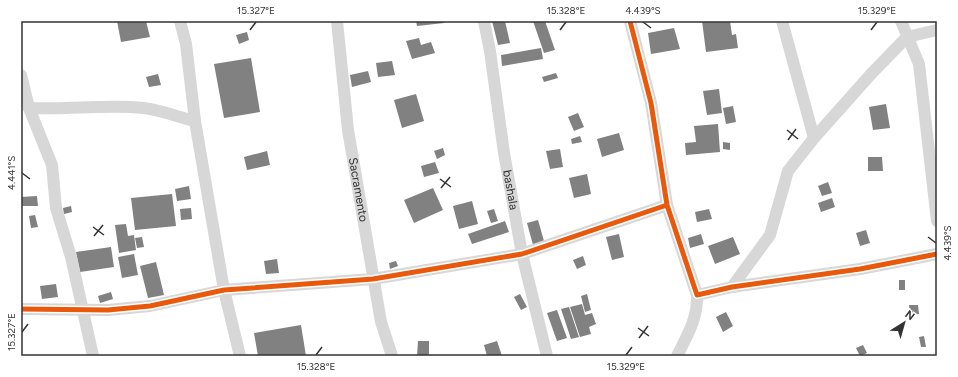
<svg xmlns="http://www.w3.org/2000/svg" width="958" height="377" viewBox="0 0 958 377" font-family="Figtree,sans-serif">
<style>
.building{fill:#818181}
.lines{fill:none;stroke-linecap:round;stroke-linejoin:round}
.minor{stroke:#d7d7d7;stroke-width:12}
.cycleway-casing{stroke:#fff;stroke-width:8}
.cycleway{stroke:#e8590c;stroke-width:5}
.ticks{fill:none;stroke:#333;stroke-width:1.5}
.labels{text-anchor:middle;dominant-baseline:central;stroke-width:4;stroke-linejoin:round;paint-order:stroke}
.street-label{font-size:12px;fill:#333;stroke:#fff}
.neatline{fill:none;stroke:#333;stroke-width:1.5}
.ticks-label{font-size:10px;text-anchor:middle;fill:#333}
</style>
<rect width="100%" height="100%" fill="#fff"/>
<!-- building -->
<path class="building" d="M117,21H146L150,37L121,42Z
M416,21H443L444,23L417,26Z
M492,21H505L510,43L498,45Z
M533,21H545L555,50L544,53Z
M702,21H730L732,35L736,34L738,48L706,52Z
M674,28L680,49L651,54L648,33Z
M247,32L249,40L239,44L236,35Z
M419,38L421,45L431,42L435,53L412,59L406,41Z
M541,48L543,59L502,66L501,55Z
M251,58L260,112L224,118L214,64Z
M392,61L395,75L378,77L376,63Z
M368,71L371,82L352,87L350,75Z
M556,73L558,78L544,82L542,77Z
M158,74L161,85L149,87L146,77Z
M719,89L722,113L707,115L703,91Z
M416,94L424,121L402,128L394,100Z
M886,104L890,128L873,130L869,107Z
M733,106L736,122L726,124L723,108Z
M578,113L584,127L574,131L568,117Z
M718,124L720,152L686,155L685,143L696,142L694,126Z
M619,133L624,150L602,157L597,139Z
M580,136L582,142L572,144L571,139Z
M723,142L730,143V150L723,149Z
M443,148L445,155L437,159L434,151Z
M560,149L563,167L550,169L546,151Z
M267,151L270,165L247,170L244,157Z
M868,157H882L883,171H868Z
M435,162L439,173L424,177L421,166Z
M587,174L591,194L574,198L569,178Z
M828,182L832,193L822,196L818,186Z
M189,186L191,199L177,201L175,189Z
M433,188L443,210L414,223L404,200Z
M172,194L176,226L135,230L131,198Z
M37,196L38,206H21V197Z
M832,198L835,207L821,212L818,203Z
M472,201L478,224L459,229L453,206Z
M71,206L72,212L64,214L63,208Z
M191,208L192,219L181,220L180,209Z
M494,209L498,221L491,223L487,211Z
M709,209L712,219L697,222L695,212Z
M35,215L38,227L31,228L29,216Z
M538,220L544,241L533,245L527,223Z
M505,221L509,232L472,244L468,234Z
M126,224L128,236L134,235L136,250L119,253L115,225Z
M866,230L870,243L860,246L856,233Z
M619,234L624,257L612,260L606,237Z
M701,234L704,244L690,248L688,238Z
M142,237L144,247L137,248L135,238Z
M733,237L740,254L715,264L708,246Z
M111,247L114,267L80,272L76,252Z
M134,254L138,275L122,278L118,257Z
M583,256L586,265L577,269L573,260Z
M277,259L279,273L266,274L264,261Z
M396,261L398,266L390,269L389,263Z
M156,262L164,295L148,298L140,266Z
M899,280H905V290H899Z
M56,284L58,297L42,299L40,286Z
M111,292L113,299L100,303L98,296Z
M520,294L527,307L521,310L514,297Z
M587,294L591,310L585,312L581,296Z
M582,304L585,315L592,313L596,324L589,327L591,334L580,337L570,307Z
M909,305H918L919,314L910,315Z
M569,307L579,337L571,339L561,309Z
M557,310L567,338L557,341L547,313Z
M726,312L733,326L723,332L716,317Z
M301,325L306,356H258L254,333Z
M924,336L926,347H921L919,337Z
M418,341H429V356H417Z
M497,341L502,356H487L484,345Z
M863,345L867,353L860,356L856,348Z"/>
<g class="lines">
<!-- minor -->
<g class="minor">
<path d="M180,21L186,44L195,121L224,290L240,356"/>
<path id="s1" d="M337,21L348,130L381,322L392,356"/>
<path id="s2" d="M484,21L490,51L504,153L522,254L547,356"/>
<path d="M630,21L651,103L667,205L697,295L732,287L860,269L937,254"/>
<path d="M782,21L814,138"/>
<path d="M901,21L919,64L937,221"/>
<path d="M21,75L29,108L52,165L56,208L71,257L93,356"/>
<path d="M29,108C67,110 106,104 144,108C161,110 178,117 195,121"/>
<path d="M732,287L770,235L788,171L814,138L872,73L907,37L937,30"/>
<path d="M21,309L108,310L150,306L224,290L373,279L522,254L667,205"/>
<path d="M677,356C687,336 698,318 697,295"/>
</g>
<!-- cycleway casing -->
<g class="cycleway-casing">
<path id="cycleway" d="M630,21L651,103L667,205L697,295L732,287L860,269L937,254
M21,309L108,310L150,306L224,290L373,279L522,254L667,205"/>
</g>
<!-- cycleway -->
<use href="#cycleway" class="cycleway"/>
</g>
<!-- ticks -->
<path class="ticks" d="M643,22L651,28M250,30L256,22M560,30L566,22M871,30L877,22M787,130L798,139M788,140L796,129M22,173L30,179M440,179L451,187M441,188L450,177M93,227L104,235M94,236L103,225M928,237L936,243M638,328L649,336M22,332L28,324M639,338L648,326M316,355L322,347M626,355L632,347"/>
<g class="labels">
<!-- street labels -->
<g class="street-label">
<text stroke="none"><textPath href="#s2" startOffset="171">bashala</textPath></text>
<text stroke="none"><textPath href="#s1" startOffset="170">Sacramento</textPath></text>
</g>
</g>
<!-- border -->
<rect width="958" height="377" fill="none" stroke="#ffffff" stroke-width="44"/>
<!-- north arrow -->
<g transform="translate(904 323) rotate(37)" stroke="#ffffff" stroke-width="3" paint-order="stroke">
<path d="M0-3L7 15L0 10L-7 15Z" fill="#333333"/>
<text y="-6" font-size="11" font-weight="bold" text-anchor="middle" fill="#333333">N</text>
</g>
<rect x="22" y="22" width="914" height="333" class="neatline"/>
<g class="ticks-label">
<text x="256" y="14">15.327°E</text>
<text x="566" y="14">15.328°E</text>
<text x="643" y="14">4.439°S</text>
<text x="877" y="14">15.329°E</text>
<text transform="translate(11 173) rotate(-90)" y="4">4.441°S</text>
<text transform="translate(947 243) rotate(-90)" y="4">4.439°S</text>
<text transform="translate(11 332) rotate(-90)" y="4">15.327°E</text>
<text x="316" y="370">15.328°E</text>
<text x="626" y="370">15.329°E</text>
</g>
</svg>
